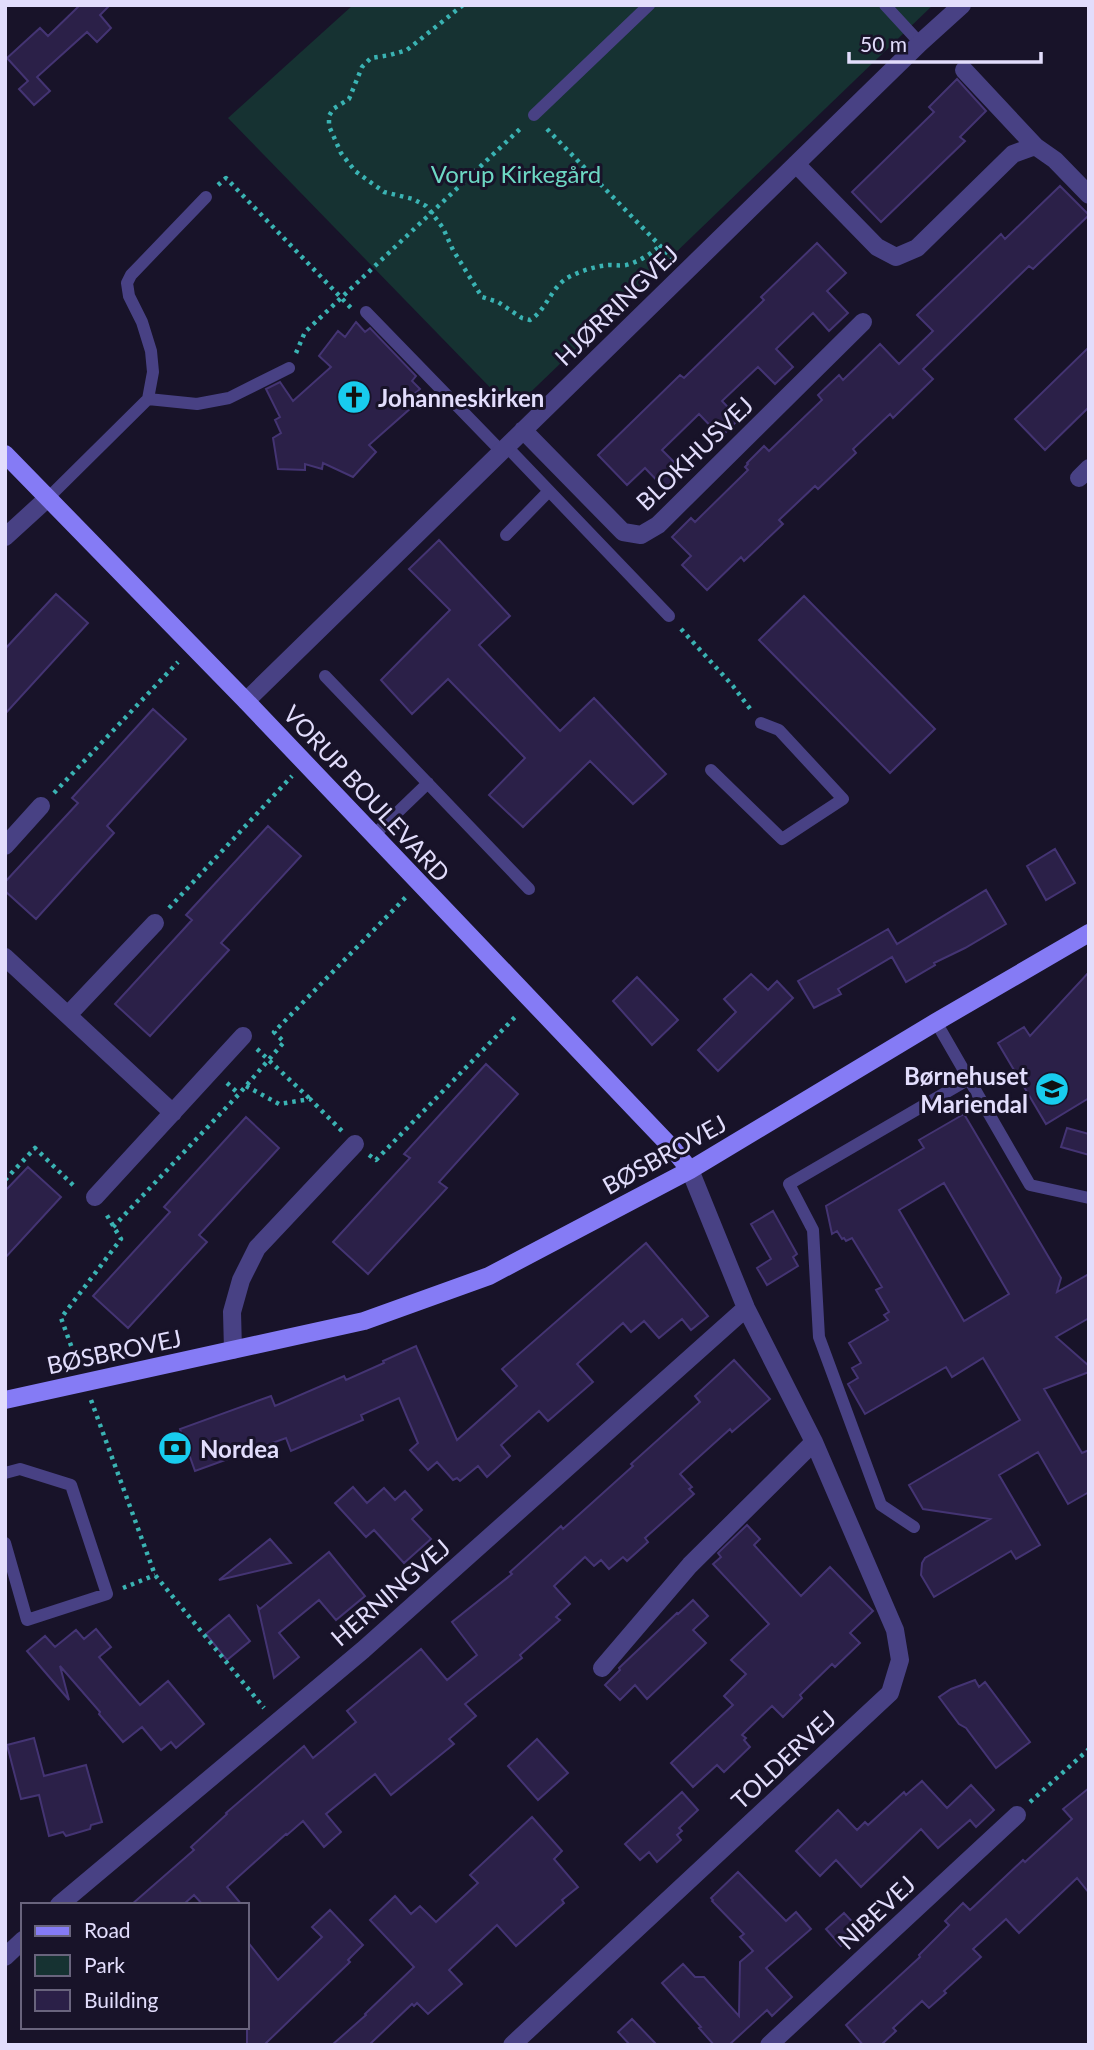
<svg xmlns="http://www.w3.org/2000/svg" width="1094" height="2050" viewBox="0 0 1094 2050" font-family="Lato,sans-serif">
<style>
.green{fill:#163232}
.building{fill:#2b2048;stroke:#443473;stroke-width:2;fill-rule:evenodd}
.lines{fill:none;stroke-linecap:round;stroke-linejoin:round}
.path{stroke:#3ab3b3;stroke-width:4.5;stroke-dasharray:3.5 5;stroke-linecap:butt}
.lane{stroke:#484184;stroke-width:12}
.street{stroke:#484184;stroke-width:18}
.secondary{stroke:#857bf5;stroke-width:18}
.labels{text-anchor:middle;dominant-baseline:central;stroke-width:6;stroke-linejoin:round;paint-order:stroke}
.park-label{font-size:24px;fill:#6dd8c4;stroke:#181329}
.street-label{font-size:24px;fill:#e2ddfc;stroke:#181329}
.poi-label{font-size:24px;font-weight:bold;fill:#e2ddfc;stroke:#181329;text-anchor:start}
</style>
<rect width="100%" height="100%" fill="#181329"/>
<!-- green -->
<path class="green" d="M353,5H933L512,410L228,118Z"/>
<!-- building -->
<path class="building" d="M80,5H110L100,15L111,28L97,42L87,32L37,77L50,91L34,105L19,89L28,81L7,58L40,28L48,36Z
M957,79L986,111L960,137L965,141L881,222L852,192L934,112L929,107Z
M1060,186L1089,215L1033,269L1029,266L923,369L933,379L893,418L890,414L853,449L856,453L818,489L815,486L779,520L783,524L744,561L741,557L707,590L682,565L691,556L672,537L691,518L695,522L748,470L745,467L748,464L747,463L764,446L769,451L822,400L818,395L839,375L843,380L880,344L899,364L933,331L917,315L1001,234L1005,239Z
M817,243L846,273L827,291L848,313L829,331L813,313L776,349L793,367L775,384L758,367L722,401L739,419L721,437L699,414L662,450L683,471L665,489L645,468L627,485L598,455L680,375L684,378L764,300L761,297Z
M356,322L365,332L370,328L416,376L412,381L420,389L407,400L412,407L369,445L376,452L353,477L323,463L322,469L305,464V470L278,469L273,438L281,433L275,420L280,417L266,389L280,382L293,401L331,367L319,356L338,331L345,337Z
M1089,347V407L1045,450L1015,419Z
M439,540L510,616L479,645L560,731L594,698L666,774L633,804L590,761L523,827L489,795L525,758L448,679L412,714L381,680L450,610L409,569Z
M56,594L88,623L5,714V649Z
M804,596L935,729L890,773L759,640Z
M153,709L186,739L107,826L114,833L36,919L5,891V882L78,803L72,798Z
M268,826L301,856L221,943L229,950L150,1036L115,1004L192,920L186,915Z
M1055,849L1075,883L1046,900L1027,866Z
M986,890L1006,924L965,948L934,963L935,965L906,982L892,957L838,989L841,994L814,1008L798,981L888,929L897,944Z
M1089,972V1098L1046,1124L998,1043L1024,1027L1030,1036Z
M751,974L768,990L777,981L793,998L718,1071L698,1050L736,1012L724,999Z
M637,977L678,1020L652,1045L613,1001Z
M486,1064L518,1094L439,1182L447,1188L368,1274L333,1242L410,1158L404,1154Z
M964,1114L1061,1278L1057,1292L1089,1274V1318L1056,1337L1089,1366V1372L1044,1389L1082,1453L1089,1450V1492L1068,1504L1038,1452L999,1475L1040,1545L1016,1559L1011,1551L934,1597L921,1575L922,1563L925,1558L990,1519L923,1509L909,1485L1020,1420L983,1358L952,1377L946,1367L865,1414L848,1384L858,1378L852,1368L861,1363L849,1343L888,1320L884,1315L889,1312L876,1290L882,1287L852,1238L846,1241L844,1238L842,1239L837,1231L832,1234L826,1206L924,1148L919,1140ZM944,1183L1009,1294L964,1321L899,1210Z
M246,1117L279,1148L199,1235L207,1242L128,1328L93,1296L170,1212L164,1207Z
M1067,1128L1089,1134V1155L1061,1147Z
M28,1167L61,1197L5,1258V1191Z
M773,1211L797,1254L793,1257L798,1266L767,1285L757,1268L771,1259L751,1224Z
M646,1243L708,1316L691,1330L682,1319L659,1338L644,1321L631,1332L623,1323L577,1364L593,1382L548,1421L539,1411L501,1445L510,1456L487,1477L478,1466L460,1481L457,1478L453,1480L437,1462L428,1470L410,1450L418,1443L399,1398L361,1415L363,1420L291,1451L286,1438L195,1471L180,1429L271,1396L275,1406L344,1376L346,1380L384,1363L383,1361L416,1346L457,1440L517,1386L502,1369Z
M734,1360L770,1399L732,1432L730,1429L680,1474L692,1487L689,1489L694,1494L645,1538L648,1542L627,1561L623,1557L609,1569L601,1560L594,1566L585,1557L554,1586L570,1604L556,1617L560,1620L520,1655L522,1658L465,1704L476,1716L449,1739L454,1744L391,1795L375,1774L326,1814L341,1832L324,1847L303,1821L287,1835L286,1834L227,1887L242,1905H203L194,1895L183,1905H131L194,1850L191,1847L227,1814L226,1813L304,1746L313,1758L356,1722L347,1711L421,1649L447,1680L477,1655L452,1622L512,1574L510,1572L561,1526L563,1529L633,1466L631,1464L700,1402L695,1396Z
M353,1487L367,1503L384,1488L395,1500L405,1491L422,1510L412,1519L431,1539L404,1563L374,1530L366,1537L335,1503Z
M747,1525L760,1539L754,1545L801,1596L830,1567L873,1611L850,1633L860,1643L835,1667L832,1664L800,1695L802,1698L783,1717L772,1706L742,1735L746,1738L744,1740L750,1747L724,1772L717,1765L693,1787L671,1763L733,1705L724,1696L746,1674L731,1660L769,1624L713,1564L721,1557L718,1553Z
M270,1539L291,1563L219,1580Z
M329,1552L365,1596L336,1620L319,1600L279,1633L299,1657L274,1678L258,1607L260,1609Z
M693,1600L708,1616L693,1630L706,1643L647,1699L635,1685L620,1700L605,1685L620,1670L619,1668L677,1613L678,1614Z
M229,1615L250,1641L227,1660L206,1634Z
M96,1629L111,1647L99,1657L140,1705L168,1681L204,1724L176,1748L171,1742L161,1750L142,1727L123,1742L99,1714L100,1712L60,1666L69,1700L27,1651L45,1636L55,1647L76,1630L84,1639Z
M975,1680L979,1687L985,1682L1030,1742L996,1768L966,1728L959,1724L939,1697L951,1689Z
M34,1738L44,1776L86,1765L102,1822L91,1825L90,1829L66,1836L63,1832L49,1836L39,1795L21,1799L7,1745Z
M537,1739L568,1773L538,1800L508,1766Z
M922,1781L947,1808L971,1785L994,1810L976,1827L970,1820L938,1848L921,1829L861,1887L836,1860L820,1876L796,1851L838,1810L857,1830L865,1822L868,1825L904,1792L906,1795Z
M1089,1788V1893L1077,1878L1019,1933L1006,1919L973,1949L981,1957L944,1991L946,1993L929,2008L922,2001L893,2028L896,2031L881,2045H863L846,2025L920,1957L919,1955L949,1925L945,1921L963,1903L970,1910L1023,1860L1025,1862L1072,1819L1063,1809Z
M682,1792L698,1810L679,1828L682,1831L677,1835L681,1840L657,1862L649,1852L640,1860L625,1844Z
M532,1817L562,1851L554,1859L578,1887L562,1900L564,1903L516,1946L497,1925L449,1970L462,1984L428,2014L417,2003L414,2006L412,2004L369,2045H332L366,2015L365,2014L414,1967L370,1920L395,1896L411,1914L420,1906L436,1922L478,1883L470,1875Z
M738,1872L786,1921L796,1912L811,1929L766,1968L792,1997L772,2016L767,2010L729,2045H714L699,2028L701,2027L662,1983L683,1964L695,1977H704L739,2016L740,1962L753,1951L740,1937L744,1934L712,1901L713,1900L711,1898Z
M330,1910L363,1945L348,1960L350,1962L264,2045H247V1941L278,1980L322,1937L312,1927Z
M844,1913L859,1929L841,1946L826,1929Z
M632,2019L657,2045H630L618,2032Z"/>
<g class="lines">
<!-- path -->
<path class="path" d="M463,5L407,50L390,55L371,58L362,67L349,99L333,109L329,116V126L341,153L355,171L384,192L413,199L426,206L432,213L443,228L453,250L482,297L498,302L522,318L530,320C548,309 551,285 571,276C583,270 597,266 609,265C615,265 620,266 626,265C639,262 650,254 660,246
M547,129L672,258
M218,185L226,178L351,308
M296,353L305,332L521,128
M681,629L733,686L751,710
M54,793L178,662
M169,908L292,776
M257,1049L309,1098
M227,1083L239,1094
M246,1086L279,1104L310,1099L342,1131
M369,1155L376,1160L518,1014
M5,1180L35,1148L76,1188
M113,1227L239,1094L284,1042L274,1032L406,897
M77,1362L61,1318L121,1239L105,1212
M91,1400L155,1575L264,1708
M123,1588L155,1575
M1030,1802L1089,1749"/>
<!-- lane -->
<path class="lane" d="M885,5L920,43
M534,115L649,5
M366,312L501,451
M148,399L197,404L229,398L289,368
M506,446L669,616
M49,497L148,399L153,372L151,351L142,322L129,296L127,283L131,275L206,197
M506,535L549,491
M325,676L529,889
M711,770L782,839L843,799L779,730L761,723
M374,835L428,783
M936,1022L1030,1185L1089,1198
M5,1473L20,1469L71,1485L107,1594L27,1620L5,1543
M914,1527L881,1505L819,1337L813,1230L789,1184L969,1079"/>
<!-- street -->
<path class="street" d="M964,70L1035,146
M796,164L877,247L896,257L917,248L1013,154L1035,146L1055,160L1089,195
M523,430L623,532L641,535L658,525L863,322
M1079,478L1089,468
M5,537L49,497
M246,701L920,43L962,5
M5,846L41,806
M5,957L173,1113
M68,1015L155,923
M95,1197L243,1036
M233,1350L232,1312L241,1280L257,1248L355,1144
M602,1668L690,1565L814,1442
M59,1905L363,1650L746,1308
M5,1957L23,1940
M512,2045L890,1693L900,1660L895,1630L814,1442L746,1308L690,1170
M769,2045L1017,1815"/>
<!-- secondary -->
<path class="secondary" d="M5,454L246,701L673,1149L690,1170
M5,1400L364,1321L489,1276L690,1170L936,1022L1089,933"/>
</g>
<!-- icons -->
<defs>
<g id="church-disc" transform="scale(1.75)"><circle r="9.5" fill="#18ccee" stroke="#181329"/><path d="M-1.2-6h2.4v3.5h3.3v2.4h-3.3V6h-2.4V-.1h-3.3v-2.4h3.3Z" fill="#111"/></g>
<g id="school-disc" transform="scale(1.75)"><circle r="9.5" fill="#18ccee" stroke="#181329"/><path d="M0-5L7-2L0 1L-7-2ZM-4 1L0 2.5L4 1V4Q0 6-4 4Z" fill="#111"/></g>
<g id="bank-disc" transform="scale(1.75)"><circle r="9.5" fill="#18ccee" stroke="#181329"/><path d="M-6-4H6V4H-6ZM0-2.3a2.3 2.3 0 1 0 0 4.6a2.3 2.3 0 1 0 0-4.6Z" fill="#111"/></g>
</defs>
<g fill-rule="evenodd">
<use href="#church-disc" x="354" y="397"/>
<use href="#school-disc" x="1052" y="1089"/>
<use href="#bank-disc" x="175" y="1448"/>
</g>
<g class="labels">
<!-- park labels -->
<g class="park-label">
<text x="516" y="173">Vorup Kirkegård</text>
</g>
<!-- street labels -->
<g class="street-label">
<text transform="translate(616 305) rotate(-44)">HJØRRINGVEJ</text>
<text transform="translate(694 453) rotate(-44)">BLOKHUSVEJ</text>
<text transform="translate(367 793) rotate(47)">VORUP BOULEVARD</text>
<text transform="translate(664 1154) rotate(-29)">BØSBROVEJ</text>
<text transform="translate(114 1351) rotate(-12)">BØSBROVEJ</text>
<text transform="translate(390 1592) rotate(-41)">HERNINGVEJ</text>
<text transform="translate(783 1759) rotate(-43)">TOLDERVEJ</text>
<text transform="translate(876 1912) rotate(-43)">NIBEVEJ</text>
</g>
<!-- poi labels -->
<g class="poi-label">
<text x="378" y="397">Johanneskirken</text>
<text x="1028" y="1075" text-anchor="end">Børnehuset<tspan x="1028" dy="28">Mariendal</tspan></text>
<text x="200" y="1448">Nordea</text>
</g>
</g>
<!-- border -->
<rect width="1094" height="2050" fill="none" stroke="#e2ddfc" stroke-width="14"/>
<!-- legend -->
<rect x="21" y="1903" width="228" height="126" fill="#181329" stroke="#69647d" stroke-width="2"/>
<rect x="35" y="1926" width="35" height="10" fill="#857bf5" stroke="#69647d" stroke-width="2"/>
<text x="84" y="1938" font-size="21" fill="#e2ddfc">Road</text>
<rect x="35" y="1955" width="35" height="21" fill="#163232" stroke="#69647d" stroke-width="2"/>
<text x="84" y="1973" font-size="21" fill="#e2ddfc">Park</text>
<rect x="35" y="1990" width="35" height="21" fill="#2b2048" stroke="#69647d" stroke-width="2"/>
<text x="84" y="2008" font-size="21" fill="#e2ddfc">Building</text>
<!-- scale -->
<path d="M849 52v10h192v-10" fill="none" stroke="#e2ddfc" stroke-width="3.5"/>
<text x="860" y="52" font-size="21" fill="#e2ddfc" stroke="#181329" stroke-width="5" paint-order="stroke">50 m</text>
</svg>
